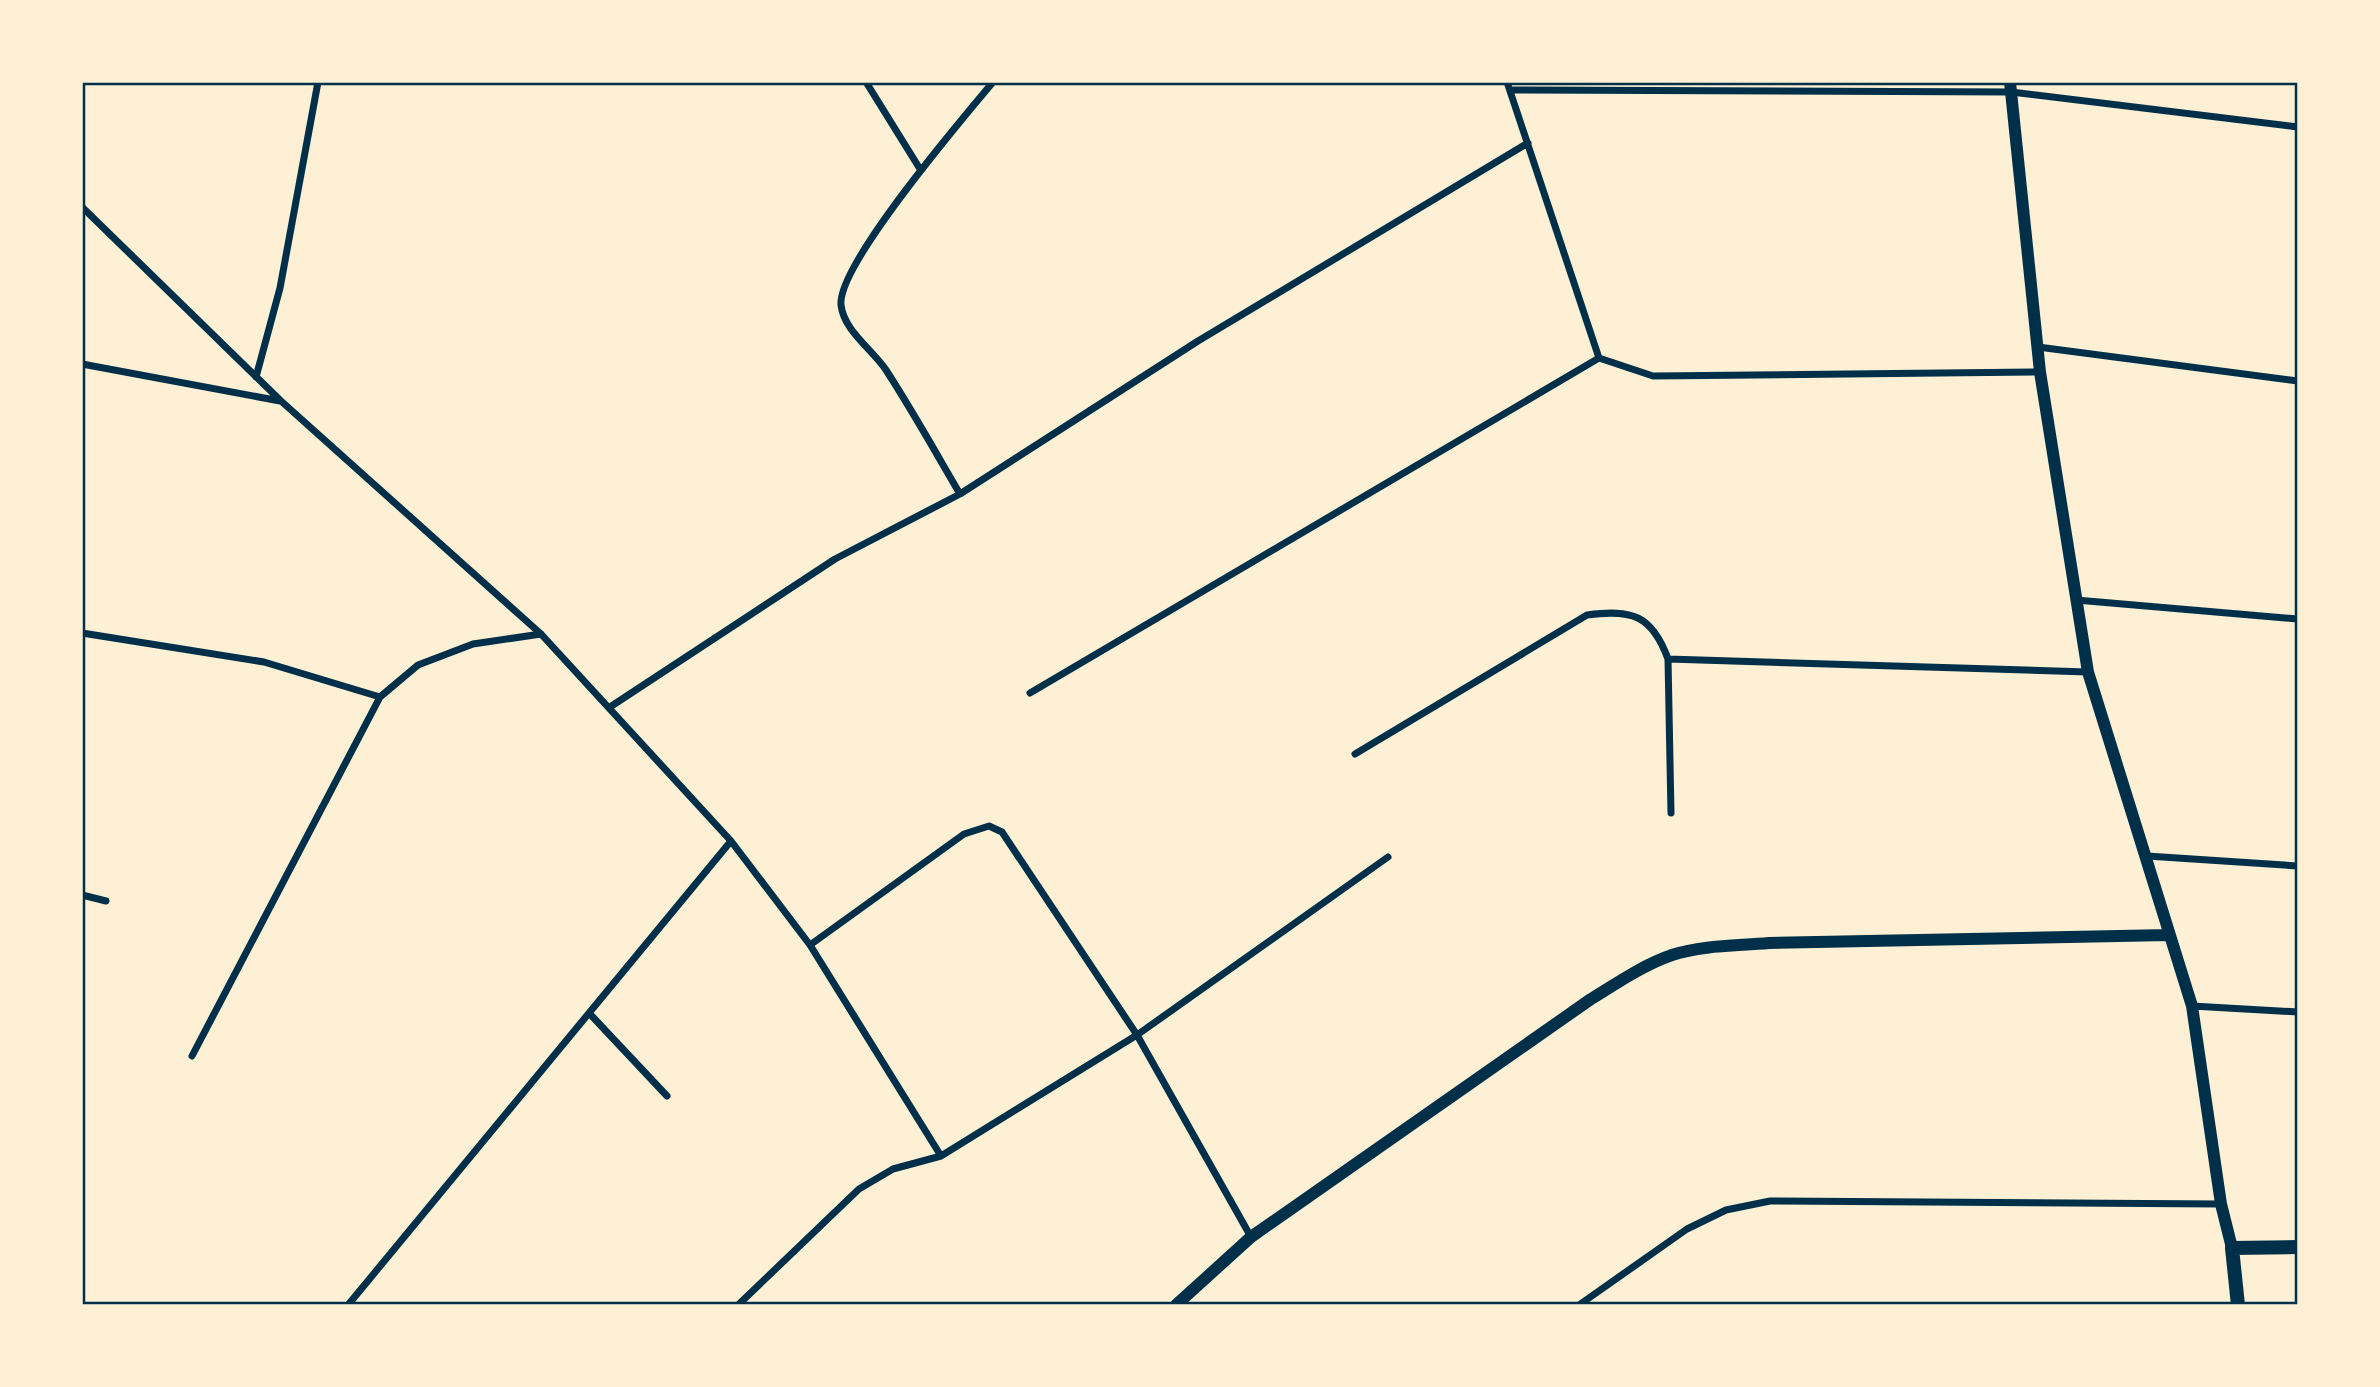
<svg xmlns="http://www.w3.org/2000/svg" width="2380" height="1387" viewBox="0 0 2380 1387" font-family="Quicksand,sans-serif">
<style>
.lines{fill:none;stroke-linecap:round;stroke-linejoin:round}
.minor{stroke:#003049;stroke-width:7}
.tertiary{stroke:#003049;stroke-width:12}
.secondary{stroke:#003049;stroke-width:14}
.neatline{fill:none;stroke:#003049;stroke-width:2.5}
</style>
<rect width="100%" height="100%" fill="#fdf0d5"/>
<g class="lines">
<!-- minor -->
<path class="minor" d="M866,82L920,169
M1507,82L1599,358
M1510,90L2011,92L2298,127
M82,207L281,401L541,634L731,841L810,945L941,1156
M2038,347L2298,381
M1599,358L1653,376L2040,372
M82,364L280,401
M256,377L280,288L318,82
M960,494C936,453 912,410 886,370C872,349 844,331 841,305C837,265 963,118 993,82
M2076,600L2298,619
M82,633L264,662L380,697
M1668,659L2088,672
M1030,693L1599,358
M610,707L835,559L960,494L1198,341L1528,143
M1355,754L1587,615C1632,609 1652,615 1668,659L1671,813
M2147,856L2298,866
M82,895L106,901
M810,945L964,834L989,826L1002,832L1137,1035L1251,1237
M2192,1006L2298,1012
M590,1014L667,1096
M192,1056L380,697L418,665L473,644L541,634
M348,1305L731,841
M738,1305L859,1189L893,1169L941,1156L1137,1035L1388,857
M1579,1305L1687,1229L1726,1210L1770,1201L2221,1204"/>
<!-- tertiary -->
<path class="tertiary" d="M2010,82L2040,372L2088,672L2192,1006L2221,1204L2232,1248
M1176,1305L1251,1237L1591,999C1617,983 1643,965 1672,955C1703,945 1737,946 1769,943L2168,935"/>
<!-- secondary -->
<path class="secondary" d="M2238,1305L2232,1248L2298,1247"/>
</g>
<!-- border -->
<rect width="2380" height="1387" fill="none" stroke="#fdf0d5" stroke-width="168"/>
<rect x="84" y="84" width="2212" height="1219" class="neatline"/>
</svg>
